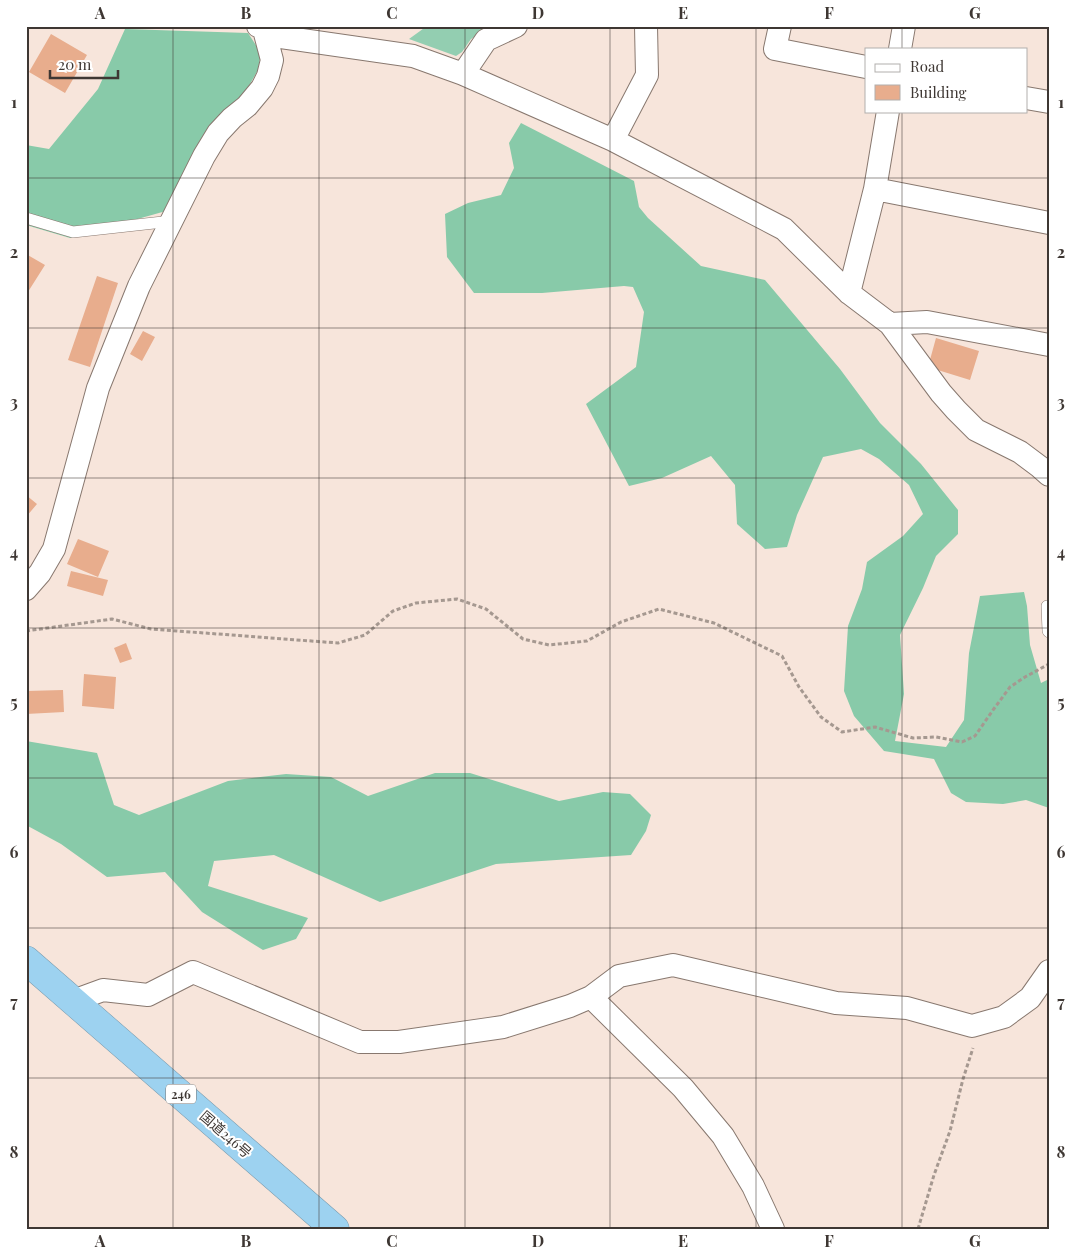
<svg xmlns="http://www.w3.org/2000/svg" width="1075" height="1255" viewBox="0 0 1075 1255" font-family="'Playfair Display','Noto Sans JP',serif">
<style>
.green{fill:#93ceb1}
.forest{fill:#88caa9}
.building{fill:#e8ad8d}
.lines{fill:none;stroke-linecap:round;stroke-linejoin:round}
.lane-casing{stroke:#88786f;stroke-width:12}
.street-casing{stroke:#88786f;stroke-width:24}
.highway-casing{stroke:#7c9cae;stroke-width:29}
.path{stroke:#a59890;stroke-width:3;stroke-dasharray:4 2.5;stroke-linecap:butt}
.lane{stroke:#fff;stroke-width:11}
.street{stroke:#fff;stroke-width:22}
.highway{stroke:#9dd2f0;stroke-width:28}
.grid{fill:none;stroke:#3e3733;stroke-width:1;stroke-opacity:0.55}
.labels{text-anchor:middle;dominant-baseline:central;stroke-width:4;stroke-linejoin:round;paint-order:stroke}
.shield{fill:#fff;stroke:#787370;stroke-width:1}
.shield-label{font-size:12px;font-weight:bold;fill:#3e3733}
.street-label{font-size:14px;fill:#3e3733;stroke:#fff}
.neatline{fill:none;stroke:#3e3733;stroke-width:2}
.grid-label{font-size:16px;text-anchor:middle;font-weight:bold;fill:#3e3733}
</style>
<rect width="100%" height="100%" fill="#f7e5db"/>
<!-- green -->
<path class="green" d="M427,26H483L485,30L471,39L462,52L456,56L409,39Z"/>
<!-- forest -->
<path class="forest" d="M125,29L248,33L261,53L258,70L243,96L166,211L70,238L26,225V145L49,149L98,89Z
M521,123L634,181L639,207L648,218L701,266L765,280L840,369L880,423L921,464L958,510V534L936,556L923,588L900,635L904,694L895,741L946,747L964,720L969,653L980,596L1024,592L1027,606L1030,645L1041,683L1049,679V808L1026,800L1003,804L966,802L951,793L934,759L884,751L854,716L844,691L848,626L862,589L867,562L903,536L923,514L909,485L879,459L861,449L823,457L797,515L787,547L765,549L737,524L735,485L711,456L662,478L629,486L586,404L636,367L644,312L633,287L624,286L542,293H474L447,257L445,214L468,203L501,195L514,168L509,143Z
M26,741L97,753L114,805L139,815L228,781L286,774L331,777L368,796L435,773H470L559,801L603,792L630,794L651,815L646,831L631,855L496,864L380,902L274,855L214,861L208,886L308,918L296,939L263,950L202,912L165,872L107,877L61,844L26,825Z"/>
<!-- building -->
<path class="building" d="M51,34L87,55L65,93L29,72Z
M26,254L45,265L26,295Z
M97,276L118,283L90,367L68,360Z
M143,331L155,337L142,361L130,354Z
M936,338L979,351L970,380L928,367Z
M26,495L37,504L26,517Z
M78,539L109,551L98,577L67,564Z
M71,571L108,580L103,596L67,586Z
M126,643L132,659L120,663L114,648Z
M84,674L116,677L114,709L82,706Z
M63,690L64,712L26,714V691Z"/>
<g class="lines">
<!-- lane casing -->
<g class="lane-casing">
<path id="lane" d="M26,218L73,232L172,221
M1049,607L1047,606L1048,631L1049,632"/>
</g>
<!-- street casing -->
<g class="street-casing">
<path id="street" d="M258,26L281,37L413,56L463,74L613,140L784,229L849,293L890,324L941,393L956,410L976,430L1020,452L1040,467L1049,475
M780,26L775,49L866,67
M900,49L904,26
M463,74L486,40L516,26
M1026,98L1049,102
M613,140L647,75L646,26
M875,189L1049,223
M849,293L875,189L888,111
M890,324L927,322L1049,345
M26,589L40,573L54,549L98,388L139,286L204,156L218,133L232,118L247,106L262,88L268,76L272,60L263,26
M591,997L683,1088L723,1136L753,1186L773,1229
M73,1001L103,990L148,995L193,972L360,1042H399L503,1027L570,1006L591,997L619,976L673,965L836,1003L907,1008L972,1026L1004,1017L1030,998L1049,971"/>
</g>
<!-- highway casing -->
<g class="highway-casing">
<path id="highway" d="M26,960L335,1229"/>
</g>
<!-- path -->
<path class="path" d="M26,631L112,619L151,629L338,643L365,635L393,611L416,603L457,599L486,609L523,639L549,645L587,641L621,622L659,609L714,623L782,656L799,687L821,717L842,732L875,727L913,738L936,737L962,742L975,736L993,710L1010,687L1025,677L1049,664
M918,1229L934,1175L950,1131L963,1079L973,1048"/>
<!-- lane -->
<use href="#lane" class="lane"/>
<!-- street -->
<use href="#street" class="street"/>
<!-- highway -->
<use href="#highway" class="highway"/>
</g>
<!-- grid -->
<path class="grid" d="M173,26V1229M319,26V1229M465,26V1229M610,26V1229M756,26V1229M902,26V49M902,111V1229M26,178H1049M26,328H1049M26,478H1049M26,628H1049M26,778H1049M26,928H1049M26,1078H1049"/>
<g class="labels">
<!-- shield labels -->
<rect class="shield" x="166" y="1084.5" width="30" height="19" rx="4"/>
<g class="shield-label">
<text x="181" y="1094">246</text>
</g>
<!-- street labels -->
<g class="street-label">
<text transform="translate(226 1134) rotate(41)">国道246号</text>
</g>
</g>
<!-- border -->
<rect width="1075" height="1255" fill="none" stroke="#ffffff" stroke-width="55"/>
<!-- legend -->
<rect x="865" y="48" width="162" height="65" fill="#ffffff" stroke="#b2afad"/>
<rect x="875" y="64" width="25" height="8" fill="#ffffff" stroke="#b2afad"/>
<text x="910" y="72" font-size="15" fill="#3e3733">Road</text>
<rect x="875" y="85" width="25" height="15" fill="#e8ad8d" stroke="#b2afad"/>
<text x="910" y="98" font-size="15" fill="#3e3733">Building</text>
<!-- scale -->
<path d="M50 70v8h68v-8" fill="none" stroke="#3e3733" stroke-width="2.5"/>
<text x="58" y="70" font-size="15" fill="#3e3733" stroke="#ffffff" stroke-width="4" paint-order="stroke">20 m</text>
<rect x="28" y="28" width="1020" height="1200" class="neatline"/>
<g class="grid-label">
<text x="100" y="19">A</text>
<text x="246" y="19">B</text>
<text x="392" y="19">C</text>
<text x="538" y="19">D</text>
<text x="683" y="19">E</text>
<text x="829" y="19">F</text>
<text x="975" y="19">G</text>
<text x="14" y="108">1</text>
<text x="1061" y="108">1</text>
<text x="14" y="258">2</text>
<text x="1061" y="258">2</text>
<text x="14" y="408">3</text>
<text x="1061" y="408">3</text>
<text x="14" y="558">4</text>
<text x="1061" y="558">4</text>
<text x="14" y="708">5</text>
<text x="1061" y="708">5</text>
<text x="14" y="858">6</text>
<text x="1061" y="858">6</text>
<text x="14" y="1008">7</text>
<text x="1061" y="1008">7</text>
<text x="14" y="1158">8</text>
<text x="1061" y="1158">8</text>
<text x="100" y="1247">A</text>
<text x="246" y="1247">B</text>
<text x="392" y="1247">C</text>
<text x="538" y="1247">D</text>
<text x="683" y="1247">E</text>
<text x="829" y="1247">F</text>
<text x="975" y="1247">G</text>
</g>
</svg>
